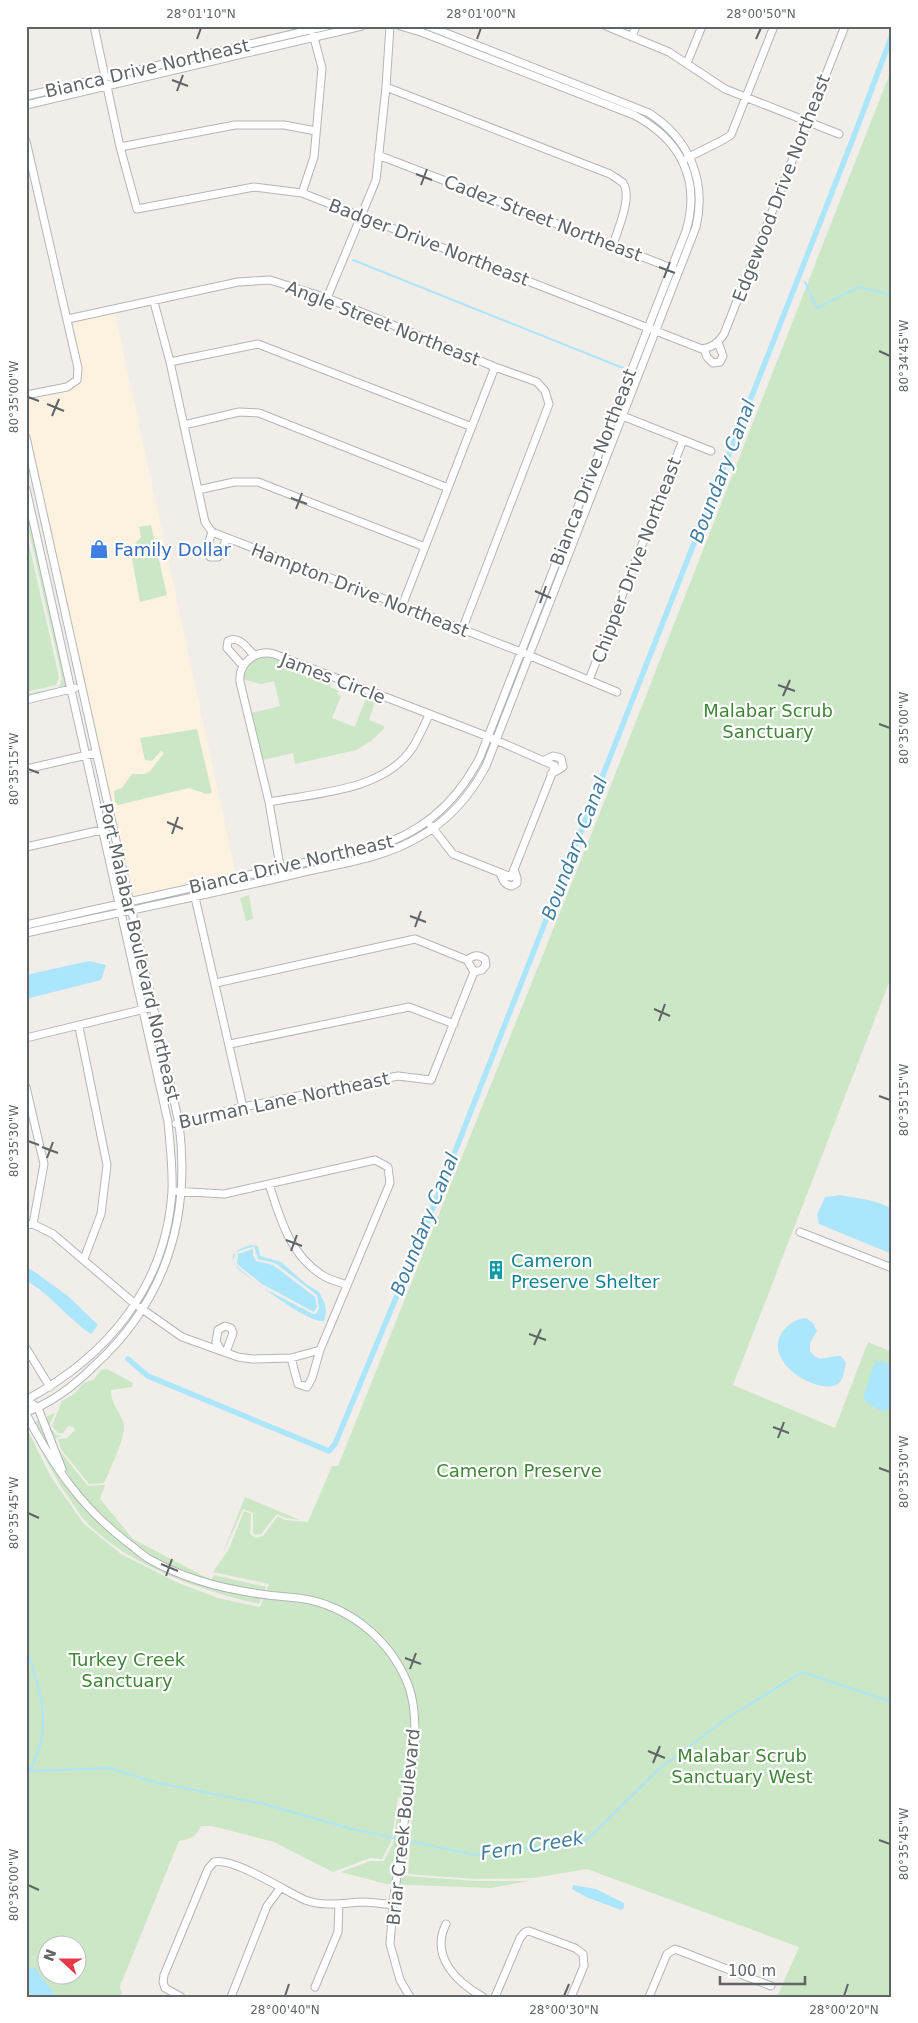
<svg xmlns="http://www.w3.org/2000/svg" width="918" height="2023" viewBox="0 0 918 2023" font-family="'DejaVu Sans',sans-serif">
<style>
.commercial{fill:#fdf2e0}
.green{fill:#cbe7c5;fill-rule:evenodd}
.water{fill:#ace6fd}
.lines{fill:none;stroke-linecap:round;stroke-linejoin:round}
.stream{stroke:#ace6fd;stroke-width:2}
.canal{stroke:#ace6fd;stroke-width:5.5}
.minor-casing{stroke:#b3b6b9;stroke-width:9}
.minor{stroke:#fff;stroke-width:7}
.ticks{fill:none;stroke:#5f6467;stroke-width:2}
.labels{text-anchor:middle;dominant-baseline:central;stroke-width:4.5;stroke-linejoin:round;paint-order:stroke}
.street-label{font-size:18px;fill:#5f6467;stroke:#fff}
.shop-label{font-size:18px;fill:#366cbe;stroke:#fff;text-anchor:start}
.park-label{font-size:18px;fill:#408538;stroke:#fff}
.culture-label{font-size:18px;fill:#0d838f;stroke:#fff;text-anchor:start}
.water-label{font-size:19px;font-style:italic;fill:#417d9f;stroke:#fff}
.neatline{fill:none;stroke:#5f6467;stroke-width:2}
.ticks-label{font-size:12px;text-anchor:middle;fill:#5f6467}
</style>
<rect width="100%" height="100%" fill="#f1ede8"/>
<!-- commercial -->
<path class="commercial" d="M115,313L236,875L133,897L26,424V398L80,383L81,381V368L72,321Z"/>
<!-- green -->
<path class="green" d="M892,68V975L733,1385L835,1428L868,1342L892,1352V1997H777L799,1947L587,1869L533,1878L475,1879L408,1874L413,1803L398,1797L391,1842L382,1859L370,1858L333,1872L274,1842L212,1826H201C196,1837 191,1839 179,1841L120,1986L122,1997H26V1427L51,1477L84,1524L121,1554L176,1582L218,1598L260,1607L269,1584L213,1572L229,1549L244,1511L251,1514L250,1533L255,1538L263,1536L278,1516L284,1520L308,1522L332,1466H338L609,790ZM48,1946H78V1976H48Z
M26,504L67,687L26,697V694L57,688L60,685L62,678L26,518Z
M151,525L167,595L140,602L130,549L141,537L139,527Z
M26,531L59,677L56,685L26,692Z
M265,655L276,658L280,664L279,667L286,669L294,665L329,679L331,683L330,687L339,691L337,694L341,696L332,718L355,727L366,698L375,702L369,720L384,726V729L371,741L356,750L295,764L293,753L263,760L260,750H257L248,714L280,706L274,681L261,684L242,679L251,661Z
M197,729L212,793L206,794L189,788L118,805L115,802L114,791L122,788L132,774H145L150,771L164,753L161,751L152,761L145,760L140,738Z
M249,895L253,919L246,921L240,898Z
M107,1369L133,1383L132,1387L111,1390C111,1407 123,1413 124,1427C124,1440 110,1470 104,1483L89,1484L61,1449L58,1439L67,1438L75,1430L74,1427L68,1426L63,1433H58L52,1426L62,1401L74,1394L84,1383L93,1380L101,1370Z
M55,1413L49,1426L56,1435L61,1436L55,1439L59,1450L88,1486L105,1485L100,1499L133,1539L211,1580L214,1575L266,1587L259,1604C201,1591 130,1566 87,1523C81,1517 76,1508 71,1501C54,1477 41,1451 28,1425Z
M245,1497L300,1520L285,1518L277,1514L261,1534L255,1535L253,1532V1513L243,1509L222,1555Z
M397,1816H409L406,1876L475,1881H529L491,1888L386,1884L341,1872L370,1861H384L393,1843Z"/>
<!-- water -->
<path class="water" d="M89,961L106,965L101,980L26,999V975Z
M840,1195C858,1199 876,1199 892,1209V1254L819,1224L817,1215L825,1197Z
M251,1245L258,1246L260,1256L281,1262L306,1284L319,1292L325,1304L326,1312L324,1321C309,1324 251,1279 238,1269L235,1265L261,1287L313,1314H316L319,1308L317,1295L275,1263L258,1259L254,1246L236,1252L233,1260L235,1265C227,1253 241,1248 251,1245Z
M253,1249V1255L256,1261L273,1265L315,1297L317,1307L314,1312L262,1284L237,1264L238,1254Z
M26,1268L32,1270L68,1296L98,1325L91,1334C67,1318 51,1294 26,1281Z
M806,1318L813,1323L817,1331L810,1343V1351C821,1365 826,1355 841,1356L846,1363C844,1370 844,1379 838,1384C819,1396 760,1362 783,1331C789,1323 797,1319 806,1318Z
M882,1361L892,1366V1406L886,1411L879,1410L866,1402L863,1396C869,1385 869,1373 876,1362Z
M573,1885L596,1889L624,1903V1908L621,1910L586,1897L572,1889Z
M26,1967L35,1968L57,1997H36L26,1990Z"/>
<g class="lines">
<!-- stream -->
<path class="stream" d="M353,260L623,368
M798,279H799
M805,282L817,308L859,287L892,295
M26,1648C41,1689 54,1731 29,1771
M26,1775L29,1771L109,1768L154,1782L264,1804L352,1829L476,1855L587,1840L660,1768L726,1719L802,1672L892,1702"/>
<!-- canal -->
<path class="canal" d="M128,1359L148,1376L329,1451L335,1444L423,1233L854,136L892,35"/>
<!-- minor casing -->
<g class="minor-casing">
<path id="minor" d="M94,26L120,147L137,209L254,187L302,193L702,349C711,348 719,342 724,334L845,26
M606,26L669,52L725,89L839,134
M632,37L636,26
M687,63L702,26
M386,87L610,174C614,177 620,180 623,183C633,197 617,231 613,245
M26,96L327,26
M26,105L362,26
M26,141L78,368L77,380L67,387L26,395
M120,147L235,125H284L316,131
M378,155L674,269
M687,158L721,141L731,135L774,26
M302,193L314,157L322,68L313,34
M327,298L376,180L386,87L390,26
M154,302L170,362L205,522L212,532L521,652L617,692
M68,319L238,282L270,280L327,298L495,367L537,382L545,391L549,404L462,630
M704,349L707,357L713,363L720,362L723,356L718,342
M170,362L258,344L472,427
M620,415L711,451
M184,425L239,412L259,413L448,488
M26,437L179,1123C191,1217 166,1300 95,1365C76,1384 52,1403 26,1412
M26,489L168,1122C170,1145 173,1168 172,1191C166,1286 108,1356 26,1400
M198,490L234,482H258L425,547
M212,532L206,550L210,557H218L227,538
M402,606L495,367
M243,666L227,648L228,641C239,635 247,648 254,655
M589,680L683,440
M26,700L75,688
M543,761L553,756L561,758L563,767L551,774
M26,769L96,753
M269,802C316,793 385,791 413,747C419,737 424,726 429,715
M26,847L106,829
M281,872L269,802L240,682C238,663 256,649 274,654L489,737L555,766L511,877L453,854L431,826
M500,873C503,880 504,885 512,886L517,883V878L514,869
M194,893L243,1107
M26,925L374,847C423,833 457,802 480,757L686,231C701,180 681,140 634,115L421,32L400,26
M26,933C116,913 207,895 296,874C337,864 383,859 419,837C448,821 470,796 486,766L696,227C707,180 689,139 649,113L428,26
M467,960C474,955 478,954 485,959L486,965L482,970L474,972
M216,983L415,939L467,960L474,972
M79,1027L107,1165L101,1214L84,1259
M26,1038L153,1007
M230,1044L409,1007L454,1024
M26,1087L44,1164L33,1224
M176,1124L243,1107L398,1076L431,1080L474,972
M269,1184C280,1218 290,1255 322,1275C330,1280 339,1282 347,1285
M26,1225L33,1224L53,1234L135,1304L182,1337L238,1357L252,1359L291,1358L320,1350L390,1183L388,1167L375,1160L224,1194L172,1191
M800,1232L892,1268
M26,1348L50,1387
M221,1350L216,1342L218,1330L225,1326L231,1328L233,1333L226,1352
M291,1358L298,1384L307,1387L312,1378L320,1350
M27,1400L38,1408L62,1469
M26,1414C54,1467 80,1506 128,1543C135,1548 142,1555 149,1559C186,1580 227,1590 268,1595C282,1597 296,1597 310,1600C353,1610 390,1641 407,1682C415,1701 415,1722 415,1742L393,1905L390,1944L400,1980L410,1997
M446,1924C430,1956 456,1982 483,1997
M315,1987L338,1932L339,1904
M181,1997L165,1988L163,1982L164,1975L208,1869L214,1862C234,1857 286,1892 305,1900C324,1907 343,1903 362,1902C373,1902 383,1904 393,1905
M231,1997L267,1906L281,1887
M495,1997L520,1938L525,1932L529,1931L575,1948L583,1954L584,1966L571,1997
M649,1997L667,1954L675,1949L771,1986"/>
</g>
<!-- minor -->
<use href="#minor" class="minor"/>
</g>
<!-- ticks -->
<path class="ticks" d="M197,39L201,28M477,39L481,28M756,39L761,28M172,80L188,86M177,91L183,75M416,174L432,180M421,185L427,169M659,267L675,273M664,278L670,262M879,351L890,356M28,397L39,401M47,404L64,411M52,416L59,399M291,498L307,504M296,509L302,493M535,591L551,598M540,603L546,586M778,685L795,691M783,696L790,680M879,724L890,728M28,769L39,773M167,822L183,829M172,834L178,817M410,916L426,922M415,927L421,911M654,1009L670,1016M659,1021L665,1004M879,1096L890,1100M28,1141L39,1145M42,1147L58,1153M47,1158L53,1142M286,1240L302,1246M291,1251L297,1235M529,1334L546,1340M534,1345L541,1329M773,1427L789,1433M778,1438L784,1422M879,1468L890,1472M28,1513L39,1518M161,1564L178,1571M166,1576L172,1559M405,1658L421,1664M410,1669L416,1653M648,1751L665,1758M653,1763L660,1746M879,1840L890,1844M28,1885L39,1890M285,1996L289,1984M564,1996L569,1984M844,1996L848,1984"/>
<!-- icons -->
<defs>
<g id="shop-bare" transform="scale(1.5)"><path d="M-5-2.5h2.3a2.7 3.5 0 0 1 5.4 0H5L5.5 6h-11ZM-1.5-2.5h3a1.5 2.3 0 0 0-3 0Z" fill="#3f7fe0" stroke="#fff" stroke-width="2.5" paint-order="stroke"/></g>
<g id="building-bare" transform="scale(1.5)"><path d="M-4-6H4V6H1V3H-1V6H-4ZM-2.5-4.3h1.7v1.8h-1.7ZM.8-4.3h1.7v1.8H.8ZM-2.5-1h1.7V.8h-1.7ZM.8-1h1.7V.8H.8Z" fill="#0f9aa8" stroke="#fff" stroke-width="2.5" paint-order="stroke"/></g>
</defs>
<g fill-rule="evenodd">
<use href="#shop-bare" x="99" y="549"/>
<use href="#building-bare" x="496" y="1270"/>
</g>
<g class="labels">
<!-- street labels -->
<g class="street-label">
<text transform="translate(147 68) rotate(-13)">Bianca Drive Northeast</text>
<text transform="translate(781 188) rotate(-69)">Edgewood Drive Northeast</text>
<text transform="translate(543 218) rotate(21)">Cadez Street Northeast</text>
<text transform="translate(429 242) rotate(21)">Badger Drive Northeast</text>
<text transform="translate(383 323) rotate(21)">Angle Street Northeast</text>
<text transform="translate(593 467) rotate(-69)">Bianca Drive Northeast</text>
<text transform="translate(636 560) rotate(-69)">Chipper Drive Northeast</text>
<text transform="translate(360 590) rotate(21)">Hampton Drive Northeast</text>
<text transform="translate(333 678) rotate(21)">James Circle</text>
<text transform="translate(291 864) rotate(-13)">Bianca Drive Northeast</text>
<text transform="translate(140 952) rotate(77)">Port Malabar Boulevard Northeast</text>
<text transform="translate(284 1100) rotate(-12)">Burman Lane Northeast</text>
<text transform="translate(403 1827) rotate(-84)">Briar Creek Boulevard</text>
</g>
<!-- shop labels -->
<g class="shop-label">
<text x="114" y="549">Family Dollar</text>
</g>
<!-- park labels -->
<g class="park-label">
<text x="768" y="710">Malabar Scrub<tspan x="768" dy="21">Sanctuary</tspan></text>
<text x="519" y="1470">Cameron Preserve</text>
<text x="127" y="1659">Turkey Creek<tspan x="127" dy="21">Sanctuary</tspan></text>
<text x="742" y="1755">Malabar Scrub<tspan x="742" dy="21">Sanctuary West</tspan></text>
</g>
<!-- culture labels -->
<g class="culture-label">
<text x="511" y="1260">Cameron<tspan x="511" dy="21">Preserve Shelter</tspan></text>
</g>
<!-- water labels -->
<g class="water-label">
<text transform="translate(722 471) rotate(-69)">Boundary Canal</text>
<text transform="translate(574 848) rotate(-69)">Boundary Canal</text>
<text transform="translate(424 1224) rotate(-68)">Boundary Canal</text>
<text transform="translate(532 1845) rotate(-9)">Fern Creek</text>
</g>
</g>
<!-- border -->
<rect width="918" height="2023" fill="none" stroke="#ffffff" stroke-width="55"/>
<!-- north arrow -->
<g transform="translate(62 1960) rotate(291)"><circle r="24" fill="#ffffff" stroke="#bfc1c2"/>
<path d="M0-4L9 19L0 12L-9 19Z" fill="#e53947"/>
<text y="-8" font-size="14" font-weight="bold" text-anchor="middle" fill="#5f6467">N</text>
</g>
<!-- scale -->
<path d="M720 1976v8h85v-8" fill="none" stroke="#5f6467" stroke-width="2.5"/>
<text x="728" y="1976" font-size="15" fill="#5f6467" stroke="#ffffff" stroke-width="4" paint-order="stroke">100 m</text>
<rect x="28" y="28" width="862" height="1968" class="neatline"/>
<g class="ticks-label">
<text x="201" y="18">28°01'10"N</text>
<text x="481" y="18">28°01'00"N</text>
<text x="761" y="18">28°00'50"N</text>
<text transform="translate(904 356) rotate(-90)" y="4">80°34'45"W</text>
<text transform="translate(14 397) rotate(-90)" y="4">80°35'00"W</text>
<text transform="translate(904 728) rotate(-90)" y="4">80°35'00"W</text>
<text transform="translate(14 769) rotate(-90)" y="4">80°35'15"W</text>
<text transform="translate(904 1100) rotate(-90)" y="4">80°35'15"W</text>
<text transform="translate(14 1141) rotate(-90)" y="4">80°35'30"W</text>
<text transform="translate(904 1472) rotate(-90)" y="4">80°35'30"W</text>
<text transform="translate(14 1513) rotate(-90)" y="4">80°35'45"W</text>
<text transform="translate(904 1844) rotate(-90)" y="4">80°35'45"W</text>
<text transform="translate(14 1885) rotate(-90)" y="4">80°36'00"W</text>
<text x="285" y="2014">28°00'40"N</text>
<text x="564" y="2014">28°00'30"N</text>
<text x="844" y="2014">28°00'20"N</text>
</g>
</svg>
